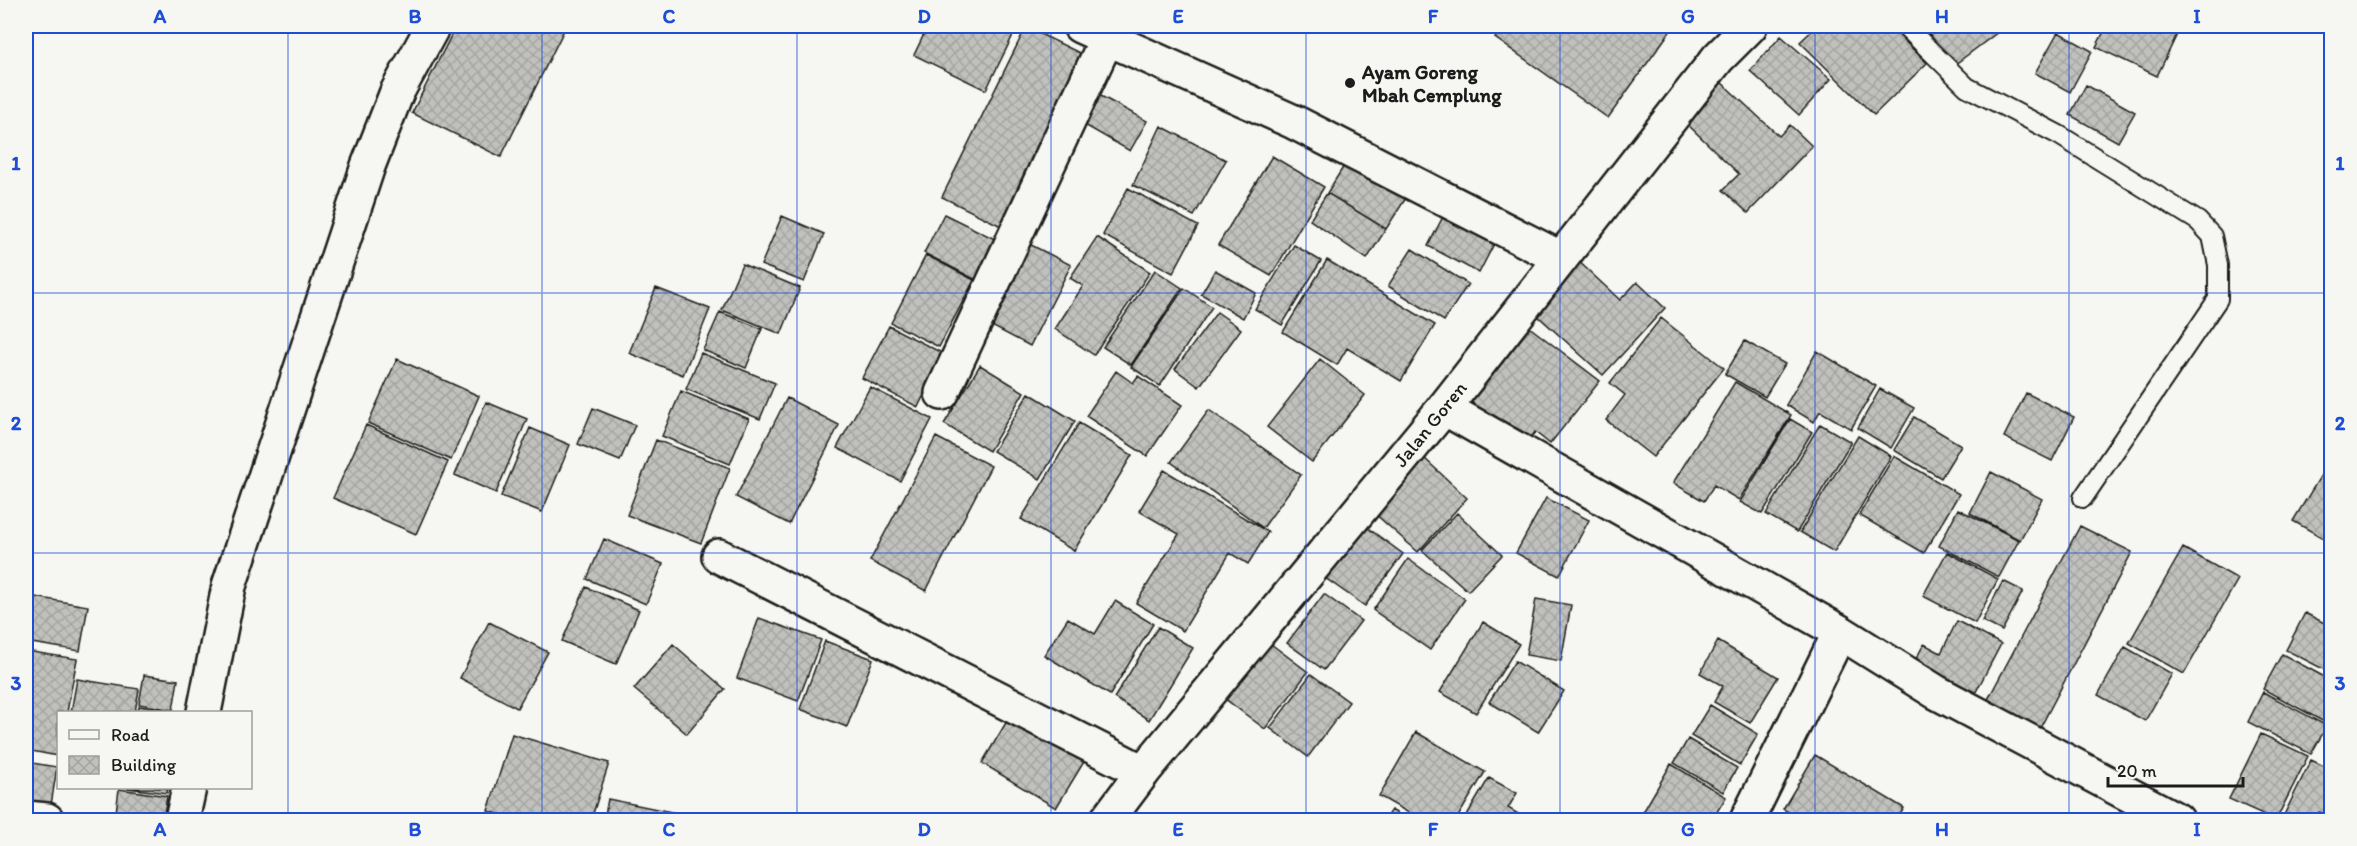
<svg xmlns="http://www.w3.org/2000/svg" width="2357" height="846" viewBox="0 0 2357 846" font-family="Itim,sans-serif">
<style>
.building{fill:url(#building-cross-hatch);stroke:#1c1c1c;stroke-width:1.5}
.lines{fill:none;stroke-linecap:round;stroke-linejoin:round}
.service-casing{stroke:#1c1c1c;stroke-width:22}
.minor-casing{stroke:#1c1c1c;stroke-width:38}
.tertiary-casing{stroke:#1c1c1c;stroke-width:38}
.service{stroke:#f6f6f2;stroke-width:18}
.minor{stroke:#f6f6f2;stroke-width:33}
.tertiary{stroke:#f6f6f2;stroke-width:33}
.grid{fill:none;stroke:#1d4ed8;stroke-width:1.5;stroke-opacity:0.55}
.poi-dot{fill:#1c1c1c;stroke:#f6f6f2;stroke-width:2}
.labels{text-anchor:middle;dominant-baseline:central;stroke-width:4.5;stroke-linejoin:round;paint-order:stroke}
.poi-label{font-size:20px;font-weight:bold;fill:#1c1c1c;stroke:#f6f6f2;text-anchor:start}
.street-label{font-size:20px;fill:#1c1c1c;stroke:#f6f6f2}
.neatline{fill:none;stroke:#1d4ed8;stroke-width:2}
.grid-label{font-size:20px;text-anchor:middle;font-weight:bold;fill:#1d4ed8}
</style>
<defs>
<pattern id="building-cross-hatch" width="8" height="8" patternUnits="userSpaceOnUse" patternTransform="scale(1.5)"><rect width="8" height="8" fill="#c0c0bd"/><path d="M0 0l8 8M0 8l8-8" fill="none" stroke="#a4a4a2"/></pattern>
</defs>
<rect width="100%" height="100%" fill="#f6f6f2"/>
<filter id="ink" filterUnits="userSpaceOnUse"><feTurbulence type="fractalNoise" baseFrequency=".0167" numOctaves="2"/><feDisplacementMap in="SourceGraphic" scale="12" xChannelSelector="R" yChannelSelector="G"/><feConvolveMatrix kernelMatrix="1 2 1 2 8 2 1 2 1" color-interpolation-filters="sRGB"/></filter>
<g filter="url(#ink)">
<!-- building -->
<path class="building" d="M456,26H566L501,157L412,113Z
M928,26H951L966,32L970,26H1004L1015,31L986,90L914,55Z
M1504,26H1674L1608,118L1495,38Z
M1817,26H1889L1927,63L1874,115L1800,42Z
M1923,26H2006L1954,65Z
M2107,26H2181L2157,76L2096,47Z
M1026,27L1086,56L1001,226L942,197Z
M2058,32L2092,51L2070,92L2035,73Z
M1781,36L1831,79L1799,115L1750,71Z
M1721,82L1779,136L1790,125L1812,146L1748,213L1723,190L1739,174L1684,121Z
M2086,85L2135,112L2118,142L2070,115Z
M1099,95L1147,121L1130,151L1083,124Z
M1161,126L1226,160L1194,216L1133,185Z
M1272,156L1324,187L1271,276L1218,245Z
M1347,161L1406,198L1386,229L1327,193Z
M1128,188L1198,226L1173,273L1103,235Z
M1327,193L1386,229L1367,259L1310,220Z
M1447,209L1498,236L1479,273L1428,246Z
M944,214L1005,244L984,284L924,253Z
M782,216L824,234L804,282L761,265Z
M1097,237L1150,272L1094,355L1055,329L1083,286L1070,278Z
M1027,243L1071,265L1030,346L986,323Z
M1294,245L1321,261L1282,325L1255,309Z
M1412,249L1468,284L1444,321L1388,286Z
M926,255L974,280L939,347L891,323Z
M1574,257L1620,300L1637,282L1665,308L1603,375L1528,307Z
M1327,260L1435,325L1401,381L1347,348L1337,365L1283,332Z
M742,264L800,288L781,334L722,310Z
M1155,270L1182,288L1131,365L1103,347Z
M1215,270L1256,293L1243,318L1201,294Z
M656,288L710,309L683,375L629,353Z
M1184,288L1212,307L1160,386L1131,367Z
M720,312L762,329L746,368L703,350Z
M1217,312L1241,329L1199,387L1175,369Z
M1661,318L1724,368L1653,457L1606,420L1625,395L1610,383Z
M889,326L944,354L918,407L862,378Z
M1528,326L1600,381L1550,444L1535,432L1526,444L1469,400Z
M1745,341L1785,364L1765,397L1725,374Z
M1817,351L1876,386L1851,429L1820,411L1814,422L1786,405Z
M701,353L775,383L760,419L686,389Z
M397,359L479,396L451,460L368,423Z
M1320,359L1365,395L1312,462L1267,427Z
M980,365L1024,392L989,451L944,424Z
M1116,371L1133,383L1138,376L1182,405L1147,456L1086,416Z
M1735,382L1791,415L1739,500L1714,485L1704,501L1673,483Z
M870,387L932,419L900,481L837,448Z
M1880,389L1914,408L1891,448L1858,428Z
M681,391L749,419L730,464L662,436Z
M1029,393L1075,421L1040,479L993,451Z
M2026,393L2074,417L2052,461L2004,437Z
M787,398L839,425L789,524L736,497Z
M486,402L527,419L496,493L455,475Z
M593,408L635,425L620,461L578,444Z
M1209,410L1301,475L1263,528L1171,462Z
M1914,417L1961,445L1941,478L1894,450Z
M1790,419L1812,432L1762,514L1740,502Z
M1079,423L1132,455L1074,551L1021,519Z
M1820,424L1851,442L1797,532L1766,514Z
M366,425L448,462L416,534L333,498Z
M530,428L570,445L542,512L501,496Z
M1858,436L1891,456L1834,552L1800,532Z
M936,437L991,466L926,591L870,561Z
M656,440L730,468L701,543L627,515Z
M1894,456L1959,494L1924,553L1859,515Z
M1423,457L1467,498L1418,552L1373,512Z
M2329,462L2332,464V543L2293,521Z
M1164,470L1268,532L1248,564L1230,553L1183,631L1136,603L1179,534L1139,511Z
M1991,472L2042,499L2020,540L1970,513Z
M1546,498L1589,520L1559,576L1516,553Z
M1958,509L2019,540L1999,577L1939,546Z
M1457,513L1502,555L1468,591L1422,550Z
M1361,523L1403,554L1365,606L1321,575Z
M2080,526L2132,552L2038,732L1985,705Z
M604,539L663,564L646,604L587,579Z
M2183,548L2238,579L2184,674L2129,643Z
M1947,552L1998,579L1975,623L1923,596Z
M1408,559L1465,599L1430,650L1373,610Z
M2003,581L2023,591L2002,631L1982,621Z
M586,587L639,610L616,664L562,641Z
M1324,594L1361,621L1324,670L1287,643Z
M29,596L88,606L80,651L26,642V615Z
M1536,599L1571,605L1561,661L1526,655Z
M1115,601L1153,624L1110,695L1044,655L1068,618L1095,634Z
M2305,613L2332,627V667L2329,672L2286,650Z
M759,618L821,640L798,701L737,678Z
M1957,621L2001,644L1969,705L1908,674L1924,644L1941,653Z
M489,622L548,652L517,708L460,678Z
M1483,622L1519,644L1476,713L1440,692Z
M1158,627L1193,648L1149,720L1114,698Z
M825,641L873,659L847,727L800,709Z
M1267,641L1308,672L1265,729L1224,698Z
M1718,641L1778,677L1750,723L1714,702L1723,686L1700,673Z
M673,644L725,689L687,734L634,689Z
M2125,647L2172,674L2145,721L2098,695Z
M26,651L77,659L67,712H58V756L26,750Z
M2282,654L2332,681L2330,725L2263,689Z
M1515,661L1564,691L1538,732L1489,702Z
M1311,674L1349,702L1308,757L1270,728Z
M144,675L178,680L173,710L139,704Z
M77,679L139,689L135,712H71Z
M2263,692L2327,726L2311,754L2248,722Z
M1710,705L1758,734L1740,765L1691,736Z
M139,706L179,712H138Z
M1010,716L1085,760L1056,808L982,763Z
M1416,732L1485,772L1456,820H1421L1379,796Z
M512,734L609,763L591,820H520L488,811Z
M2261,734L2308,756L2276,820L2229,799Z
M1688,739L1737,768L1723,792L1674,763Z
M1815,755L1904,808L1897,820H1803L1783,809Z
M2311,760L2332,770V818L2319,812L2315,820H2285L2282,819Z
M26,762L57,767L51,805L26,800Z
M1671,764L1726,797L1712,820H1654L1642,814Z
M1489,778L1517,793L1508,808L1520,815L1517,820H1464Z
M127,788H168L167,793Z
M119,789L167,796L163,820H115Z
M608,799L677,813L675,820H604Z
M1391,810L1409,820H1384Z"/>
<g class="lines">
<!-- service casing -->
<g class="service-casing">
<path id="service" d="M1905,26L1967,87L2059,135L2198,221L2212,236L2218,265V299L2083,498"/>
</g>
<!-- minor casing -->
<g class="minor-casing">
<path id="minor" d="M1080,26L1294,122L1560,258
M942,393L1107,38
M1444,408L1840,632L1936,692L2177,820
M719,556L1143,772
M204,712L229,586L368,166L397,92L433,26
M26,818L47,820
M182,820L189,788
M1747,820L1840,632"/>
</g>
<!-- tertiary casing -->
<g class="tertiary-casing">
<path id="tertiary" d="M1107,820L1143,772L1444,408L1718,58L1750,26"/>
</g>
<!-- service -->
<use href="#service" class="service"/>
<!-- minor -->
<use href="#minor" class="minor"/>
<!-- tertiary -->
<use href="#tertiary" class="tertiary"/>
</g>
</g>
<!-- grid -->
<path class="grid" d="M288,26V820M542,26V820M797,26V820M1051,26V820M1306,26V820M1560,26V820M1815,26V820M2069,26V820M26,293H2332M26,553H2332"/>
<!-- markers -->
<circle class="poi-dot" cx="1350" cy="83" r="6"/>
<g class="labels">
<!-- poi labels -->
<g class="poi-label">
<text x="1362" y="72">Ayam Goreng<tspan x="1362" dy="23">Mbah Cemplung</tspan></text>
</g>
<!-- street labels -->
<g class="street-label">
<text transform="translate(1430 424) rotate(-51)">Jalan Goren</text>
</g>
</g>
<!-- margin -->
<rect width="2357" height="846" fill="none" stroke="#f6f6f2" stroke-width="66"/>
<!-- legend -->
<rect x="57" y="711" width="195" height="78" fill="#f6f6f2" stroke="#9f9f9c" stroke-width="1.5"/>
<rect x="69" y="730" width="30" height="9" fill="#f6f6f2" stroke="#9f9f9c" stroke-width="1.5"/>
<text x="111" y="741" font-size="18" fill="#1c1c1c">Road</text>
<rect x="69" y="756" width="30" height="18" fill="url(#building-cross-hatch)" stroke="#9f9f9c" stroke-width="1.5"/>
<text x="111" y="771" font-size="18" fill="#1c1c1c">Building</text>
<!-- scale -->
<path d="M2108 777v9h135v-9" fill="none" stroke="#1c1c1c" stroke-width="3"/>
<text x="2117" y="777" font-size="18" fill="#1c1c1c" stroke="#f6f6f2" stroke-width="4.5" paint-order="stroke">20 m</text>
<rect x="33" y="33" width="2291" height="780" class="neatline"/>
<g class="grid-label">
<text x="160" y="23">A</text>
<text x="415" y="23">B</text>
<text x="669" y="23">C</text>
<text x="924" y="23">D</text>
<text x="1178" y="23">E</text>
<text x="1433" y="23">F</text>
<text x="1688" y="23">G</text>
<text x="1942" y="23">H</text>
<text x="2197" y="23">I</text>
<text x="16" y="170">1</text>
<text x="2340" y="170">1</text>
<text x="16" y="430">2</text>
<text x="2340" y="430">2</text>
<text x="16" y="690">3</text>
<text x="2340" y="690">3</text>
<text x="160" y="836">A</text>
<text x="415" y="836">B</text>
<text x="669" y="836">C</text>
<text x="924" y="836">D</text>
<text x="1178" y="836">E</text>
<text x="1433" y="836">F</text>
<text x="1688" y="836">G</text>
<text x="1942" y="836">H</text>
<text x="2197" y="836">I</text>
</g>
</svg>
